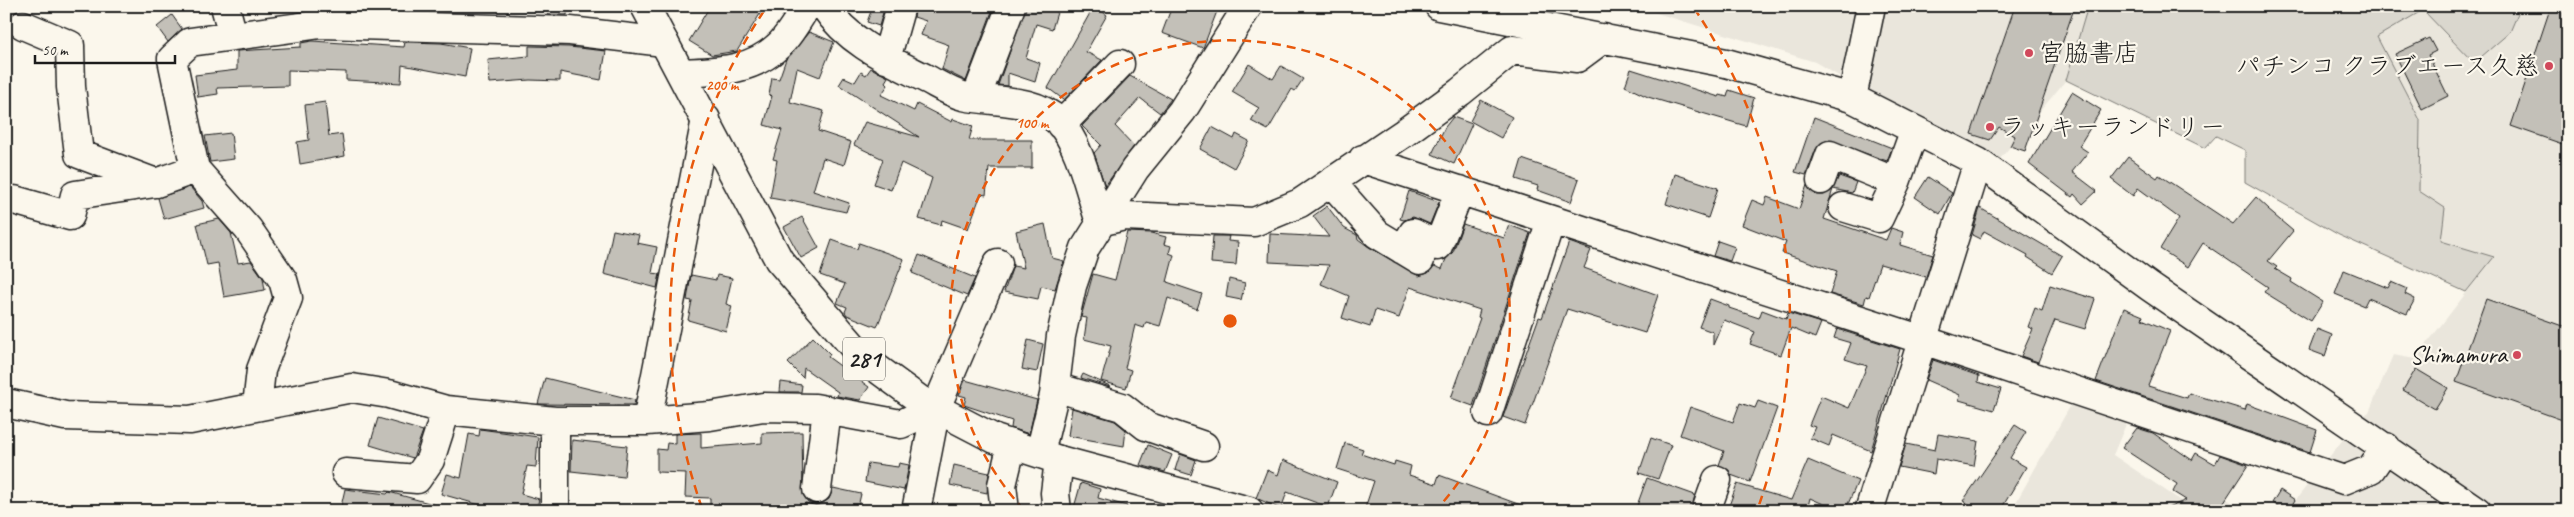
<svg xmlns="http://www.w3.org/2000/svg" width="2574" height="517" viewBox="0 0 2574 517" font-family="Caveat,'Klee One',sans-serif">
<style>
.built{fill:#eae6dc}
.green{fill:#dad7ce;stroke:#7b7a75}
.building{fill:#c3c0b8;stroke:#1c1c1c}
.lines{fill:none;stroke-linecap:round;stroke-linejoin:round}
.minor-casing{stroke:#1c1c1c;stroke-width:31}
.highway-casing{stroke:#1c1c1c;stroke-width:31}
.minor{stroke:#fbf7ec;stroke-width:28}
.highway{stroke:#fbf7ec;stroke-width:28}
.ring{fill:none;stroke:#e8590c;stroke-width:2.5;stroke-dasharray:9 6}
.poi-dot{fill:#d1495b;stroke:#fbf7ec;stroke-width:2}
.labels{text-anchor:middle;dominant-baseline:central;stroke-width:4.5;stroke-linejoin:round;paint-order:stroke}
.shield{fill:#fbf7ec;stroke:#5f5e5a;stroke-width:1}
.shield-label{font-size:24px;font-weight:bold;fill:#1c1c1c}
.poi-label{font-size:25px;fill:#1c1c1c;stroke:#fbf7ec;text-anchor:start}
.centre{fill:#e8590c;stroke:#fbf7ec;stroke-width:2.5}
.ring-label{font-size:15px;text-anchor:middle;font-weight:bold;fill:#e8590c;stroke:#fbf7ec;stroke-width:4.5;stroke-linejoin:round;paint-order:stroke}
</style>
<rect width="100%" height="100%" fill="#fbf7ec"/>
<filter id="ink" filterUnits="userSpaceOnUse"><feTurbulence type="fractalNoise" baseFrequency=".02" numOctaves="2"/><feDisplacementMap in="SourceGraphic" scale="10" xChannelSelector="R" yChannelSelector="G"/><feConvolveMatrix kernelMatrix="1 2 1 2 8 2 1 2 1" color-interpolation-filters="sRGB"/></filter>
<g filter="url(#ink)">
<!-- built -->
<path class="built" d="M1634,6H2088L2066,80L2000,159L1866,92L1815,62Z
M2523,6H2568V511H2287L2359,419L2369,412L2393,355L2415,359L2493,258L2441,241L2419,192L2420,120L2377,37L2423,10L2514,23Z
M2081,387L2129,417L2113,455L2190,507L2203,485L2247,511H2011Z"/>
<!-- green -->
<path class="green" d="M2088,6H2521L2510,32L2474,63L2423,10L2377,37L2420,120L2419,191L2445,208L2441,241L2494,257L2466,292L2339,235L2245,182V150L2216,136L2205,148L2066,80Z"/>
<!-- building -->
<path class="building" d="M409,6H424L423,11H408Z
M549,6H568L567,15H548Z
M710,6H765L737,51L712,55L689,41Z
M873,6H885L879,26L867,22Z
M916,6H994L966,81L942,69L949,45L921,35L926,21L914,17Z
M1026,6H1059L1052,29L1036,24L1026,58L1040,63L1035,82L1008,73V86L998,85Z
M1094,6L1107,15L1086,52L1102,60L1064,100L1048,88Z
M1172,6H1219L1203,48L1162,33Z
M2015,6H2075L2025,151L2010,146L2015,136L1999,127L1990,140L1971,134Z
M2551,6H2568V146L2511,126Z
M172,15L182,29L168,42L157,27Z
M809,32L834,42L820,77L797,68L790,102L824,111L818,131L851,142L844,165L823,158L813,191L849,203L846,212L791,200L793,202L770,198L777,160L773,159L782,130L764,125L772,96L769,95L772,78L779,79L786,59Z
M2429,38L2436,51L2428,55L2448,96L2422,109L2395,54Z
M312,41L404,47L405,42L441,43L470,48L465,77L402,65L401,83L346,80V72L288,70V86L217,88L218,94L198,97L195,75L237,70V51L301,47V43Z
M529,46L569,47L606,51L601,80L560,72V81L530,80L490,83L488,60L529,56Z
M1249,64L1273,79L1281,66L1303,79L1295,91L1292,89L1268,130L1251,121L1259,108L1232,92Z
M871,68L888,77L885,82L888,85L881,95L914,111L917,104L952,122L953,119L973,126L969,140H1032V168H989L986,195L981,194L968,229L942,220L941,225L919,219L932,178L901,163L891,190L874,184L883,159L854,145L865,122L919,137L839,85L844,77L855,82L861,72L866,75Z
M1631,69L1719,97L1720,95L1727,97L1729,90L1754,98L1746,126L1648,97L1625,86Z
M1130,76L1171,99L1160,113L1140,98L1115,126L1134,146L1105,186L1094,153L1101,145L1082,126Z
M2072,92L2101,110L2079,146L2088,152L2072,172L2097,191L2083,204L2074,194L2072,197L2029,164Z
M1481,100L1512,117L1501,138L1470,121Z
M325,102L329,136L342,134L345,156L300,164L297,142L309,140L305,105Z
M1453,117L1472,124L1454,164L1432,154L1445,127Z
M1814,117L1892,148L1887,161L1828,140L1821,143L1816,149L1806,175L1795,172Z
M1212,127L1234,139L1236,134L1249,141L1234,168L1200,149Z
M231,133L234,159L210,162L205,136Z
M2128,157L2157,178L2159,175L2233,224L2256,197L2269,209L2268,210L2293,231L2268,261L2277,267L2275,269L2292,279L2291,282L2323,302L2311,321L2264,292L2268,287L2203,243L2188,267L2160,249L2179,218L2138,188L2133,196L2111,179Z
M1522,159L1579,179L1571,202L1537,190L1538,186L1516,179Z
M1675,174L1718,188L1708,218L1666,204Z
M1839,176L1856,182L1852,193L1833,189Z
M1928,177L1952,193L1940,214L1915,197Z
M1807,185L1816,195H1824L1833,189L1824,219L1886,240L1891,228L1903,232L1900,245L1933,255L1926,277L1880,264L1869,297L1866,296L1864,304L1830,294L1837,271L1782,253L1786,242L1742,225L1752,200L1764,205L1767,197L1799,209Z
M190,187L202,201L204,208L164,219L158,198Z
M1409,191L1439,202L1430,224L1413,217L1404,220L1400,219Z
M1327,206L1344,228L1357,235L1358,239L1369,247L1419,276L1428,273L1434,266L1442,269L1446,259L1453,252L1463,224L1504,238L1509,225L1530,233L1473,406L1451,398L1480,318L1478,317L1480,310L1410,287L1399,318L1375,310L1370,327L1342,318L1349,296L1321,284L1329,265L1269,262L1270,234L1329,237L1313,216Z
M1980,208L2062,256L2052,273L2027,257L2028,255L1984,231L1980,239L1972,235Z
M802,217L819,248L801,258L784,227Z
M219,219L231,233L238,263L251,261L263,278L265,290L224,297L218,263L207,265L197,224Z
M1045,224L1052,258L1064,261L1055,289L1041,286L1038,299L1004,292L1013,266L1024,268L1016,231Z
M613,230L639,235L637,243L657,247L652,273L660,274L657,288L604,274Z
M1127,232L1151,233L1166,237L1164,244L1171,246L1169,253L1174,255L1167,282L1202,294L1197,309L1168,298L1160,326L1146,322L1144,328L1135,325L1125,368L1131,370L1126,388L1101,381L1111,346L1084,339L1087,318L1081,317L1093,274L1115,280Z
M1213,236H1229L1228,241L1238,242L1236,265L1211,263Z
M832,240L857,249L859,243L904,259L877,327L847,315L845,312L847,307L837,303L845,284L820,275Z
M1718,241L1735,247L1730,261L1713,256Z
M1569,242L1591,250L1584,268L1658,295L1645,333L1567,309L1525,425L1503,417L1539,317L1542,318Z
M919,255L975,278L967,296L912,273Z
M2344,270L2388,288L2391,282L2407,289L2405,294L2415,299L2407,314L2368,298L2364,306L2335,294Z
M691,275L716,280L717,275L732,278L726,304L732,306L726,331L688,320L692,301L687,300Z
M1229,279L1245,283L1241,300L1226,297Z
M2050,285L2095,299L2085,329L2055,320L2038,362L2021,356L2033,329L2028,327L2035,308L2042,311Z
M1710,299L1729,306V308L1759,318L1762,310L1786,319L1788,313L1821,323L1815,338L1791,328L1781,355L1750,344L1755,332L1724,320L1713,345V332L1699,327Z
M2486,299L2568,328V422L2456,382Z
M2124,308L2143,316L2142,319L2170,331L2148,386L2187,398L2189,393L2245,410L2247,404L2317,430L2310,452L2096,381Z
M1837,329L1900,349L1871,451L1833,435L1829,446L1810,438L1815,427L1809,425L1821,396L1849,408L1867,366L1845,359L1851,343L1834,338Z
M2317,329L2332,335L2325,356L2309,350Z
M813,337L830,354L828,357L869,387L860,400L837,396L838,392L804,368L803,378L788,363Z
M1028,340L1043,344L1037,372L1022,369Z
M1933,360L1979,376L1978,382L2001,389L1994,410L1959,400L1960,395L1926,380Z
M2416,369L2448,388L2435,409L2403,390Z
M1083,374L1110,386V387L1081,378Z
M545,378L635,400L634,405L538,404Z
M965,380L1037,400L1029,434L1011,428L1012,421L964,405L966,397L959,395Z
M781,382L802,385L801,392H780Z
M1758,401L1777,408L1750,482L1731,475L1729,470L1719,465L1724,451L1680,435L1690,407L1733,422L1740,403L1755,408Z
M1072,408L1115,421L1126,430L1124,446L1068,436Z
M378,418L423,431L413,458L370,445Z
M2015,425L2026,432L2010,458L2026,467L2000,511H1981L1963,501Z
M2137,428L2153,433L2192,460L2196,453L2215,464L2220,455L2248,465L2218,511H2161L2186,500L2173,492L2177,484L2122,448Z
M480,429L538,437L536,467L527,466L521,494L539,499L536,511H513L480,505L441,494L447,474L461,478L469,434L479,436Z
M802,432L803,495L808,502L816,504L823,503L829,499L833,488L861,494L857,511H839L805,503V511L766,509L765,511H710V498L685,497L686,473L657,472V449L666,450L667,443L675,444V434L701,433V448L762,443V433Z
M1938,434L1978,441L1974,466L1936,459L1934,474L1899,467L1906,444L1935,450Z
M1651,438L1671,445L1658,479L1639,473Z
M572,440L627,446L624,477L571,471Z
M1345,443L1363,449L1361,454L1394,465L1395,461L1411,466L1409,475L1436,484L1439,475L1537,511H1364L1374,481L1337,469Z
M1148,445L1172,455L1165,472L1140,465Z
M1180,454L1196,460L1191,475L1175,470Z
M1283,460L1337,482L1328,507L1287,492L1281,509L1256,498L1267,470L1278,475Z
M1808,460L1858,481L1845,511H1839L1810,498L1808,506L1813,507L1812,511H1727L1737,484L1791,500Z
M868,463L898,467L899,463L909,465L904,490L865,482Z
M954,465L989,473L987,493L950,485Z
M1647,478L1695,495L1691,511H1635Z
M1081,483L1100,489L1098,498L1127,506L1126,511H1073Z
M345,489L387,494L389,492L440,506L439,511H340Z
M2280,490L2295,500L2288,511L2272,503Z"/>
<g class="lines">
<!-- minor casing -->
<g class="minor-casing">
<path id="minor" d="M225,6L233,36
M824,6C849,43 887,59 925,78C937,84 951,93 963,96C994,103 1033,97 1058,121C1080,142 1090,193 1100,222
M1439,6L1726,63L1852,98
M1871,6L1852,98L1978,162L2150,287L2477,511
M23,25L70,45L71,87L79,154L156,183L195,169
M886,59L901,6
M681,73C715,71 750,72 777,47C789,37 798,19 807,6
M976,98L1011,6
M1061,125L1120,64
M1363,159L1923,340L2344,480L2371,469L2386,447
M1821,180L1830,155L1896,182
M1331,182L1377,234L1420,260
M14,200L70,216L75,195L155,183
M1843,207L1879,218L1896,182L1914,132
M1100,222L1125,216L1254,222L1300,203L1404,133L1460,92L1512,50L1577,58L1604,38
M1403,250L1413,233L1438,246L1460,190
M1055,387L1122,407L1146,426L1204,446
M6,403L65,416L190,420L352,388L389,394L446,410L555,421H647L710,416L763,407L815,408L901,424L936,408
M257,406L261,370L288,298L283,280L248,229L195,169L172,59L190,42L321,24L570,31L664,42
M1488,413L1551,220
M555,421V511
M647,421L706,119
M1040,453L1054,395L1061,336L1072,286L1085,248L1135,169L1182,111L1248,6
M346,473L417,479L430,460L446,410
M817,489L827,410
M916,511L936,408L998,263
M1005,511L1002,485L1012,444
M1057,511L1055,493L1059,460
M1706,511L1717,480
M1869,511L1978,162"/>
</g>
<!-- highway casing -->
<g class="highway-casing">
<path id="highway" d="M645,6L779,260L864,359L920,400L995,439L1059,460L1249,511"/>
</g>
<!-- minor -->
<use href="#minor" class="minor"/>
<!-- highway -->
<use href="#highway" class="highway"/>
</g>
</g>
<!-- distance rings -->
<g class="ring">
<path d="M1024 510A280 280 0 1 1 1436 510"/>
<path d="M702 508A560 560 0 0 1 766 8M1694 8A560 560 0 0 1 1758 508"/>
</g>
<!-- markers -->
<g class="poi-dot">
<circle cx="2029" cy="53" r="5"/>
<circle cx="2549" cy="66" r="5"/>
<circle cx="1990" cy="127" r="5"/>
<circle cx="2517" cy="355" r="5"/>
</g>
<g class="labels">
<!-- shield labels -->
<rect class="shield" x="843" y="337.5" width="42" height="43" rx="4"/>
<g class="shield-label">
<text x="864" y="359">281</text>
</g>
<!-- poi labels -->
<g class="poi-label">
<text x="2039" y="53">宮脇書店</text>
<text x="2539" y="66" text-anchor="end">パチンコ クラブエース久慈</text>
<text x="2000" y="127">ラッキーランドリー</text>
<text x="2507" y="355" text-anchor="end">Shimamura</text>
</g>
</g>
<circle cx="1230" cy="321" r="8" class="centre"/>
<g class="ring-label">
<text x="722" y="90">200 m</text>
<text x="1032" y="128">100 m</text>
</g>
<!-- margin -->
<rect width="2574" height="517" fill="none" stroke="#fbf7ec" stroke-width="25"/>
<rect x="12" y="12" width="2549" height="492" fill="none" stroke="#1c1c1c" stroke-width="2" filter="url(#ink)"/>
<!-- scale -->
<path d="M35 55v8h140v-8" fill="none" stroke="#1c1c1c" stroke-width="2.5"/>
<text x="42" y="55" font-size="15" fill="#1c1c1c" stroke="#fbf7ec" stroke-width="4" paint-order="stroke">50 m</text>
</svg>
